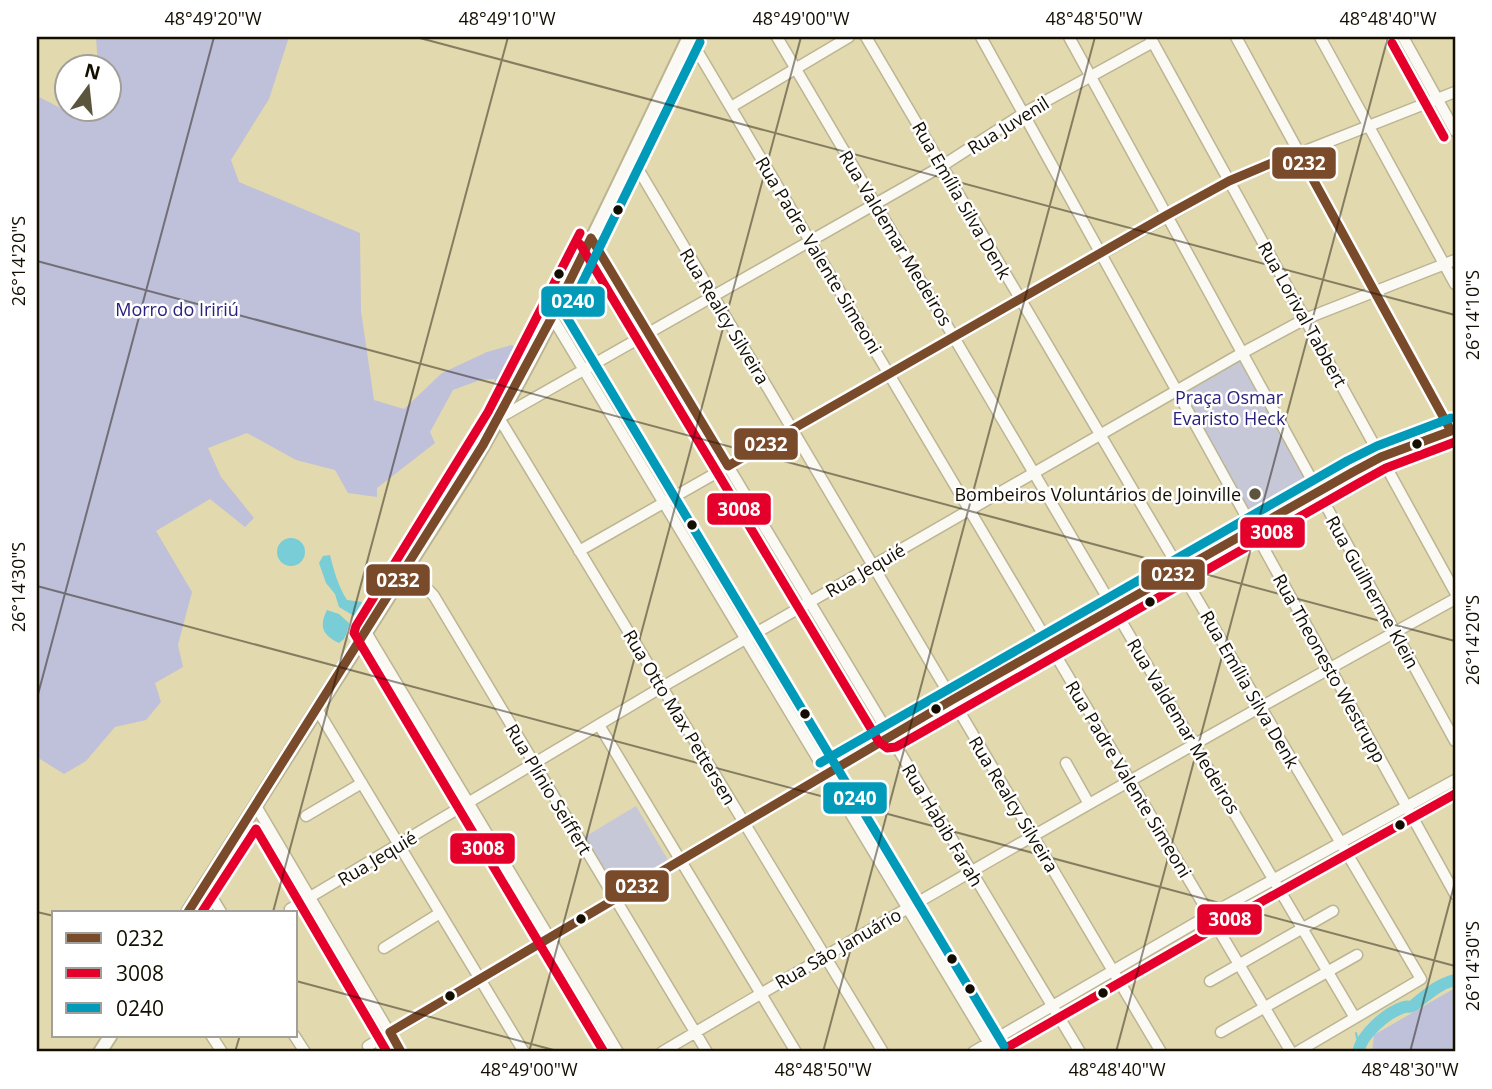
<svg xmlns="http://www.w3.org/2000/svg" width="1492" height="1089" viewBox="0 0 1492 1089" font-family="'Open Sans',sans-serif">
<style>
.green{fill:#c6c7d7}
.forest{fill:#bfc0d9}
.water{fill:#78cdd7}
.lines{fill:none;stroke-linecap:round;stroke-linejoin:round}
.stream{stroke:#78cdd7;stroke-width:2}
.river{stroke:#78cdd7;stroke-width:12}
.minor-casing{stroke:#bcb593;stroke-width:13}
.major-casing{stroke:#bcb593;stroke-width:16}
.minor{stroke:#fbf9f3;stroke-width:10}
.major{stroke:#fbf9f3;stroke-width:12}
.bus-1-casing{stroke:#fff;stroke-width:14}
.bus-2-casing{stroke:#fff;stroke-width:14}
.bus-3-casing{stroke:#fff;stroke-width:14}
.bus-1{stroke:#7a4b2a;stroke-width:9}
.bus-2{stroke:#e4002b;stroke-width:9}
.bus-3{stroke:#029ab9;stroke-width:9}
.ticks{fill:none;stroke:#130e00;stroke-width:2;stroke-opacity:0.45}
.bus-dot{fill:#130e00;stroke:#fff;stroke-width:2.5}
.poi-dot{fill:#5b553d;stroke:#fff;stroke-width:2.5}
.labels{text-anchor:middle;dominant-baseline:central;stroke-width:5;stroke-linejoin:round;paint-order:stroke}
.street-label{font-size:18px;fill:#130e00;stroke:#fff}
.park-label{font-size:18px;fill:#2a217d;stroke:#fff}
.poi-label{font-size:18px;fill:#130e00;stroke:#fff;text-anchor:end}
.line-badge{stroke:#fff;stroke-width:2.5}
.badge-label{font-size:19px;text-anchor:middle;font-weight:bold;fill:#fff}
.neatline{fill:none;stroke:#130e00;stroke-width:2.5}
.ticks-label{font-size:18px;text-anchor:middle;fill:#130e00}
</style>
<rect width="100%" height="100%" fill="#e2d9ae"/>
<!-- green -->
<path class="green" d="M1240,361L1311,490L1256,522L1184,394Z
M636,806L668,860L616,891L583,838Z"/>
<!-- forest -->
<path class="forest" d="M96,37H289L269,99L231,160L239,182L360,233L361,311L374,400L404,409L442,373L487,352L512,345L518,349L521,357L505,396L499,392L494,379L480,380L453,390L430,432L435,443L377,488V497L348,493L335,470L296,460L247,433L208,448L221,477L254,518L245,527L210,499L156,531L192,592L178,645L183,667L155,683L161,702L146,720L115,727L86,761L64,774L40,759L37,760V93V96L90,123L92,109L108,108V66H98Z
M1455,988V1052H1372L1374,1035Z"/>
<!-- water -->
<path class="water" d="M277 552a14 14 0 1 1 28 0a14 14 0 1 1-28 0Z
M330,555C334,571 338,586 347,600L362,602L365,606L362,612L354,616L339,607L335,594L326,583L319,563L323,556Z
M327,610L339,614L350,624L344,639L339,643C322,635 319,626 327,610Z"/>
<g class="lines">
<!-- stream -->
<path class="stream" d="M1356,1033L1359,1047"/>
<!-- river -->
<path class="river" d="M1358,1052C1362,1034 1386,1013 1404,1007C1411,1005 1408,1009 1414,1005C1428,994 1438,984 1455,980"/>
<!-- minor casing -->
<g class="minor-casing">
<path id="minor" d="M689,37L1291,1052
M777,37L1355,1018
M866,37L1421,979L1297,1052
M981,37L1455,894
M1069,37L1455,741
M1150,37L1455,592
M1236,37L1455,439
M1320,37L1455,284
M1403,37L1455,131
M731,107L849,37
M631,157L1161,1052
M591,238L1080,1052
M552,317L994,1052
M579,551L1229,181L1455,92
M407,567L434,596L707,1052
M366,632L618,1052
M317,709L524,1052
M599,725L796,1052
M1066,763L1089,804
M256,806L401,1052
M306,816L362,783
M205,886L221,912
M290,909L662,687L1242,353L1305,319L1455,260
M384,948L440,913
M1210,981L1333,911
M1221,1032L1357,955
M211,1035L222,1052
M294,1035L305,1052
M368,1046L952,700L1229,543L1381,457L1455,429
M662,1052C924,897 1188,746 1455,599
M883,1052L499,418L942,166L1024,113L1153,42
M973,1052L1209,915L1455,780"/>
</g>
<!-- major casing -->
<g class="major-casing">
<path id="major" d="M188,912L466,475C550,334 618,184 689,37
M100,1052L111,1035"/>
</g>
<!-- minor -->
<use href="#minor" class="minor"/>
<!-- major -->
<use href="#major" class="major"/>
<!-- bus-1 casing -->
<g class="bus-1-casing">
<path id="bus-1" d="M188,912L483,445L552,317L591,238
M401,1052L390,1032L952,700L1353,472L1381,457L1451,431L1298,152L1229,181L1167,215L728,466L591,238"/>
</g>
<!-- bus-2 casing -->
<g class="bus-2-casing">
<path id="bus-2" d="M1392,43L1444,137
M580,233L488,412L356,626L354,633L604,1052
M580,244L879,742L887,748L896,747L1359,483L1386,468L1455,442
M202,912L256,829L387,1052
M1006,1048L1227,921L1455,794"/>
</g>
<!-- bus-3 casing -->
<g class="bus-3-casing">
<path id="bus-3" d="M700,42L566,316L1004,1046
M820,763L1347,461L1377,446L1451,418"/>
</g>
<!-- bus-1 -->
<use href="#bus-1" class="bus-1"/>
<!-- bus-2 -->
<use href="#bus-2" class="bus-2"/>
<!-- bus-3 -->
<use href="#bus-3" class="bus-3"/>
</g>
<!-- ticks -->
<path class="ticks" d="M416,37L1455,315M37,261L1455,641M37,586L1455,966M37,698L214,37M37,912L54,916M273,912L508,37M296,981L561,1052M235,1052L240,1035M529,1052L801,37M823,1052L1095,37M1116,1052L1388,37M1410,1052L1455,882"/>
<!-- markers -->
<g class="bus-dot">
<circle cx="618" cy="210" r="6"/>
<circle cx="559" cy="274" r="6"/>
<circle cx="1417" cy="444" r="6"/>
<circle cx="692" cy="525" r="6"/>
<circle cx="1150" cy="602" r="6"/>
<circle cx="936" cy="709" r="6"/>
<circle cx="805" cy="714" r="6"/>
<circle cx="1400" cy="825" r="6"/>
<circle cx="581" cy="919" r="6"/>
<circle cx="952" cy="959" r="6"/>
<circle cx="970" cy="989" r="6"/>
<circle cx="1103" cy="993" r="6"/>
<circle cx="450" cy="996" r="6"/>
</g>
<circle class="poi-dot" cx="1255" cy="494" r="7"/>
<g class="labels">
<!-- street labels -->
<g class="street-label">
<text transform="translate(1008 125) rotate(-32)">Rua Juvenil</text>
<text transform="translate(962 200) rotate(60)">Rua Emília Silva Denk</text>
<text transform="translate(896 238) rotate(59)">Rua Valdemar Medeiros</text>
<text transform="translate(819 255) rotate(59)">Rua Padre Valente Simeoni</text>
<text transform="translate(1303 314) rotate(61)">Rua Lorival Tabbert</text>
<text transform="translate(725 316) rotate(59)">Rua Realcy Silveira</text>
<text transform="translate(865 570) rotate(-30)">Rua Jequié</text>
<text transform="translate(1373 592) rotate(61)">Rua Guilherme Klein</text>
<text transform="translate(1330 668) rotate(61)">Rua Theonesto Westrupp</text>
<text transform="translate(1250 689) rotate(60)">Rua Emília Silva Denk</text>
<text transform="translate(680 717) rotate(59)">Rua Otto Max Pettersen</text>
<text transform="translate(1184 726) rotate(59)">Rua Valdemar Medeiros</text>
<text transform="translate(1129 779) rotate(59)">Rua Padre Valente Simeoni</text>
<text transform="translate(549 789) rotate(59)">Rua Plínio Seiffert</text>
<text transform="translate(1014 804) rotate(59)">Rua Realcy Silveira</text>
<text transform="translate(943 825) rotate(59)">Rua Habib Farah</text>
<text transform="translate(377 858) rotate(-31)">Rua Jequié</text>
<text transform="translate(838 948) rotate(-30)">Rua São Januário</text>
</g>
<!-- park labels -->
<g class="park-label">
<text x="177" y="309">Morro do Iririú</text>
<text x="1229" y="397">Praça Osmar<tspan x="1229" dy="21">Evaristo Heck</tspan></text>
</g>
<!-- poi labels -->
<g class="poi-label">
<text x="1241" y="494">Bombeiros Voluntários de Joinville</text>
</g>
</g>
<g class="line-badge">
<rect x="1271" y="146" width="66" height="34" rx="7" fill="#7a4b2a"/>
<rect x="540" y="285" width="66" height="33" rx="7" fill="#029ab9"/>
<rect x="733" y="427" width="66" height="34" rx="7" fill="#7a4b2a"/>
<rect x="706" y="492" width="66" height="34" rx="7" fill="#e4002b"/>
<rect x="1239" y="516" width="67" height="33" rx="7" fill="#e4002b"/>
<rect x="1140" y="558" width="66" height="33" rx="7" fill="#7a4b2a"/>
<rect x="365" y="563" width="66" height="34" rx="7" fill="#7a4b2a"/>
<rect x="822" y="781" width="66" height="34" rx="7" fill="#029ab9"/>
<rect x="449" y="832" width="67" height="33" rx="7" fill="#e4002b"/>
<rect x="604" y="869" width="66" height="34" rx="7" fill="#7a4b2a"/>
<rect x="1196" y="903" width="67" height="33" rx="7" fill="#e4002b"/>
</g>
<g class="badge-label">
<text x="1304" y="170">0232</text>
<text x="573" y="308">0240</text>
<text x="766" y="451">0232</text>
<text x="739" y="516">3008</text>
<text x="1272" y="539">3008</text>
<text x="1173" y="581">0232</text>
<text x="398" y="587">0232</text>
<text x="855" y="805">0240</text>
<text x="483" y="855">3008</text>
<text x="637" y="893">0232</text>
<text x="1230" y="926">3008</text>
</g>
<!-- border -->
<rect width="1492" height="1089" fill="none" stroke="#ffffff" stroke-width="77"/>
<!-- legend -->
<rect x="52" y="911" width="245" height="126" fill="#ffffff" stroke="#a19f99" stroke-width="2"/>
<rect x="66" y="933" width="35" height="10" fill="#7a4b2a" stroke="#a19f99" stroke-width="2"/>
<text x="116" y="946" font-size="21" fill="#130e00">0232</text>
<rect x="66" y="968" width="35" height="10" fill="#e4002b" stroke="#a19f99" stroke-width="2"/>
<text x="116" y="981" font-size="21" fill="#130e00">3008</text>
<rect x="66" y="1003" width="35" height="10" fill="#029ab9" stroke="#a19f99" stroke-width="2"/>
<text x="116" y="1016" font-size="21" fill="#130e00">0240</text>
<!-- north arrow -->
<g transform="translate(88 88) rotate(15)"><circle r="33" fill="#ffffff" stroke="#a19f99" stroke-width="2"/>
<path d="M0-5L12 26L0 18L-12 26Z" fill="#5b553d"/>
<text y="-10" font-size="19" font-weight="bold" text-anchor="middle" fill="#130e00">N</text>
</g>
<rect x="38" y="38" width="1416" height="1012" class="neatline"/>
<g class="ticks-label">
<text x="213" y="25">48°49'20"W</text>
<text x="507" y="25">48°49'10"W</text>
<text x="801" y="25">48°49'00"W</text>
<text x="1094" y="25">48°48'50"W</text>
<text x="1388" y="25">48°48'40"W</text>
<text transform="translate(19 261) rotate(-90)" y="6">26°14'20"S</text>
<text transform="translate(1473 315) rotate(-90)" y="6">26°14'10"S</text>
<text transform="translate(19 587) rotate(-90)" y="6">26°14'30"S</text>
<text transform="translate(1473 640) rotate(-90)" y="6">26°14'20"S</text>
<text transform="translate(1473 966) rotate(-90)" y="6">26°14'30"S</text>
<text x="529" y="1076">48°49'00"W</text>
<text x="823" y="1076">48°48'50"W</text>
<text x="1117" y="1076">48°48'40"W</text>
<text x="1410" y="1076">48°48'30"W</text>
</g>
</svg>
